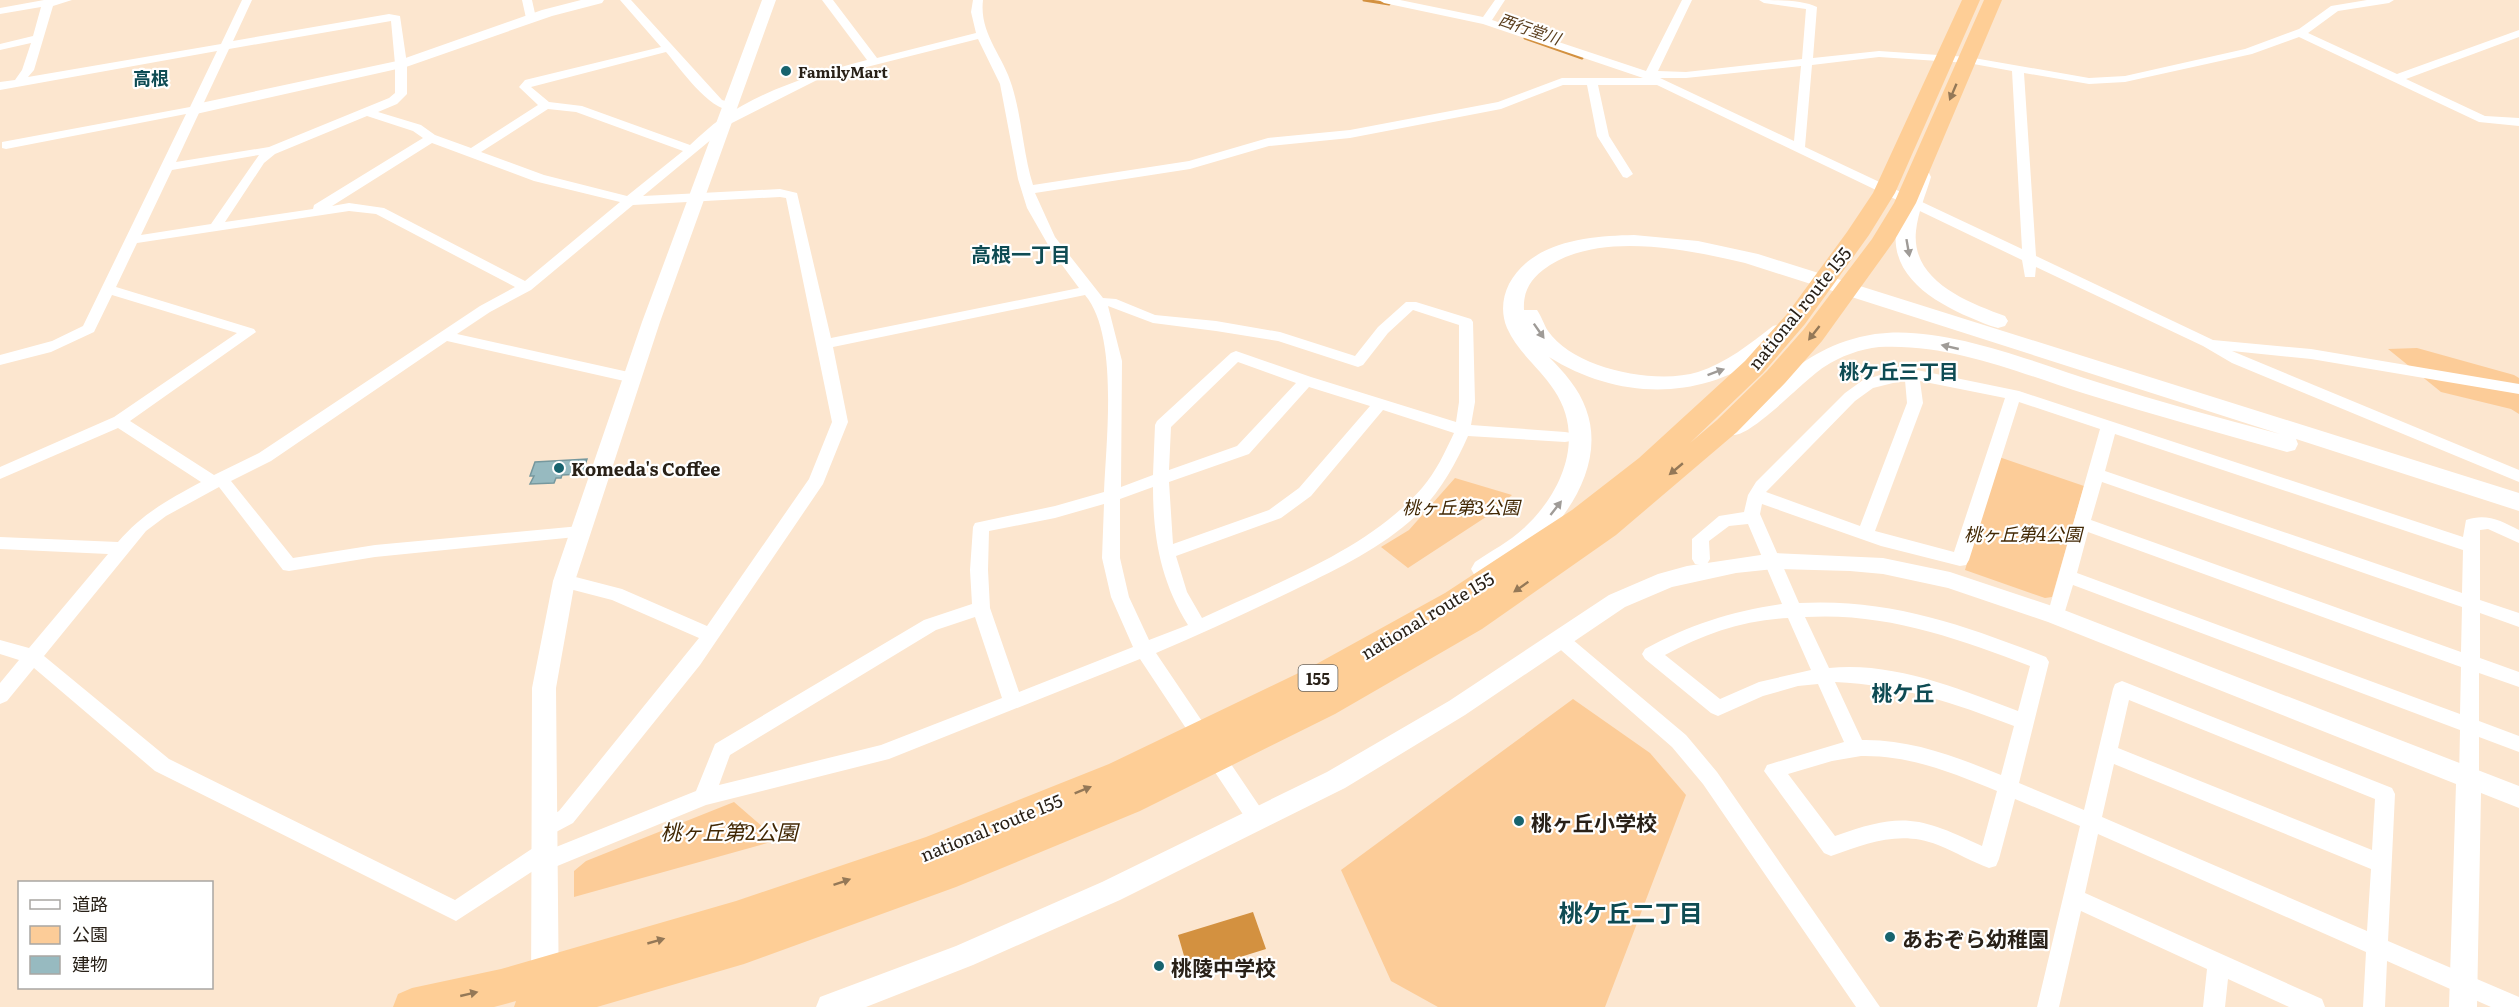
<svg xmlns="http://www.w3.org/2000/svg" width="2519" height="1007" viewBox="0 0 2519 1007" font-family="Literata,'Noto Sans JP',serif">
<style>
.green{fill:#fccc98}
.water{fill:#d39140}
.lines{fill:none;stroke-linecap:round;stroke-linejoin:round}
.stream{stroke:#d39140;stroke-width:3}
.building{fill:#97bac0;stroke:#76989e;stroke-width:1.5}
.minor{fill:#fff;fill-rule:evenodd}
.tertiary{fill:#fff;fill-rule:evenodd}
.secondary{fill:#fff;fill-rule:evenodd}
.trunk{fill:#fece96;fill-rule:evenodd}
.oneway{fill:#947857}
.oneway2{fill:#9f9b97}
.poi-dot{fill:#17636e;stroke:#fff;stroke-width:2}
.labels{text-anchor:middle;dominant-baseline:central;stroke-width:4.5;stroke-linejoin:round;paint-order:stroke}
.far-poi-label{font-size:15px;font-weight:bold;fill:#292118;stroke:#fff;text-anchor:start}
.far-water-label{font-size:16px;font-style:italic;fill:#5b3f1e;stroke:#fff}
.shield{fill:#fff;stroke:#69645d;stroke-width:1.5}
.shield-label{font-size:16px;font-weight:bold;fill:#292118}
.far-quarter-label{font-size:18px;font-weight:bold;fill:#0e4b53;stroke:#fff}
.street-label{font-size:18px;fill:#292118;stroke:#fff}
.poi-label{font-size:18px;font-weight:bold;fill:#292118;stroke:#fff;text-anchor:start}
.park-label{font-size:18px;font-style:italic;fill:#412703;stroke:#fff}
.neighbourhood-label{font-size:20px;font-weight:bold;fill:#0e4b53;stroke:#fff}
.quarter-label{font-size:21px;font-weight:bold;fill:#0e4b53;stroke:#fff}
.near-poi-label{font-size:21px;font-weight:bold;fill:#292118;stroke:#fff;text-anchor:start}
.near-park-label{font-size:21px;font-style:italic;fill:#412703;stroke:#fff}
.near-neighbourhood-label{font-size:24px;font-weight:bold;fill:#0e4b53;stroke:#fff}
</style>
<rect width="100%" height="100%" fill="#fce6cf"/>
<!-- green -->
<path class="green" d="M2417,348L2514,375L2519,378V414L2511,409L2441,392L2388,349Z
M1999,457L2084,486L2052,597L2045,598L1965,570Z
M1455,478L1512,495L1489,515L1408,568L1381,547L1409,530Z
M1573,699L1650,753L1686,795L1605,1007H1438L1391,981L1341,870Z
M734,802L778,840L574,897V871L586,861Z"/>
<!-- water -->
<path class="water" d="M1253,912L1266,949L1189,973L1178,935Z"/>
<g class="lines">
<!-- stream -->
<path class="stream" d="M1364,0L1389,4
M1525,38L1582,58"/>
</g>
<!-- building -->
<path class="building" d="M587,459L582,474L562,475L561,478H556L554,483L530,484L534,476H530L535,462Z"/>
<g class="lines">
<!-- minor -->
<path class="minor" d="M72,0L53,6L34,70L28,77L221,44L242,0H252L233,41L389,14L400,16L407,64V94L397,104L378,112L421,125L435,135L471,148L538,105L519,87L525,80L661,47L620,0H631L722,100L735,104V110C711,114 681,69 666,52L531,87L549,102L582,106L690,145C700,136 710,126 722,118C765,89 817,73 867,60L822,0H833L877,58L976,33L971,12L973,0H983C979,34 1003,55 1012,86C1022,118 1023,153 1033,185L1189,161L1268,138L1350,130L1498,102L1562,78H1643L1483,24L1384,3L1379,0H1400L1483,17L1495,0H1505L1492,20L1646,71L1682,0H1692L1658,71L1686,72L1802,59L1806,9L1764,3L1759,0C1776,0 1804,0 1817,7L1813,58L1879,51L1968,57L2089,78L2125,76L2245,49L2299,29L2331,6L2367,0H2394L2389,3L2338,11L2308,33L2397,74L2519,30V37L2406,79L2485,116L2519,118V126L2479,122L2299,37L2252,54L2125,82L2089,84L2024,73L2036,256L2213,340L2311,349L2519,384V394L2311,359L2232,351L2519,470V482L2232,363L2203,346L2036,267L2035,277H2025L2022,260L1657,85H1598L1609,136L1633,174L1627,178L1623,177L1597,136L1587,85H1563L1501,109L1350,138L1269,146L1190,169L1035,193L1055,237L1103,298L1116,299L1155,315L1216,321L1280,332L1355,356L1378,327L1406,302H1416L1471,319L1473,322L1475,402L1471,425L1565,432L1571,433L1573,437L1571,441L1565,442L1468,436C1454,468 1436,499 1409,522C1374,552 1331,572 1290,592C1246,613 1202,634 1156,653L1264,813L1267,819L1264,825L1257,828L1250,825L1140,659L889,759L706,805L550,869L543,871L536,869L456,921L155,771L34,668L7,701L0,704V683L19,660L0,654V640L29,648L108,554L0,549V537L118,542C143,513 168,500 201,482L118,428L0,479V467L114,417L237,333L112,295L94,332L51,352L0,365V355L52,341L83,326L186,114L6,149L2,148V142L190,107L217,51L0,90V82L15,80L22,70L31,43L0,50V44L33,36L41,7L0,14V8L44,0ZM391,21L395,64V93L389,98L269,147L176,162L229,49ZM978,39L1000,84L1018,179L1027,208L1051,250L1079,288L831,338L797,193L780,189L643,196L730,124L819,79ZM1879,57L1968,63L2012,71L2022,249L1805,147L1812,65ZM1801,66L1794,141L1660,78H1686ZM548,109L576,112L683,151L627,196L544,175L481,152ZM367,116L413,131L423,138L314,205L313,209L225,222L264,163L275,154ZM432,143L534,181L620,202L525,281L384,208L349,203L332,206ZM259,155L211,224L141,235L172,170ZM780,197L786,198L832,422L809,479L707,626L622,589L564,574L558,576L555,581L558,586L612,600L699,638L559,811L536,824L533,830L536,836L543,839L573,823L700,665L823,484L848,422L833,347L1085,295C1119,335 1106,441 1104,492L1055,506L975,523L973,527L970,570L972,604L924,620L715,744L696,791L551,849L543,844L536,846L455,900L169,759L44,656L146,531L166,516L219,487L283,570L289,571L375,557L586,536L588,532L586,528L580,526L375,545L293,558L231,481L271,461L447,341L633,383L638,381L641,378L633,373L457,334L490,312L531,290L633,205ZM349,211L376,214L515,287L480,306L259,453L214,475L130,421L256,332L254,329L116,287L137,243ZM1108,306L1153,323L1216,331L1278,341L1358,367L1363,365L1388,333L1413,310L1459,325V402L1456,422L1311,377L1236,351L1231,353L1157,421L1155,425L1153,475L1121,487L1122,361ZM1238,362L1296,383L1237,446L1169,470L1171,427ZM1309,387L1370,406L1299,488L1269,510L1173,544L1169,482L1249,454ZM1383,410L1454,433C1445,452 1436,472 1422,488C1368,550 1276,583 1202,618L1187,592L1176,556L1281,518L1311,496ZM1153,487C1153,538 1161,582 1188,625L1149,640L1129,597L1120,558V499ZM1104,504L1102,558L1111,597L1133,647L1019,692L990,608L988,570L989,531L1055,518ZM975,617L1002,698L881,745L719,785L730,755L936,630Z
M522,0H532L536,18L535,20H527L526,18Z
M1912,369L2019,391L2463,537L2466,520C2487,513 2501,521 2519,530V543L2488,529L2480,530V600L2519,613V627L2480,613V658L2519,672V687L2479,673V721L2519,736V752L2479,737V779L2476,785L2469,787L2462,785L2459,779L2460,730L2073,585L2062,621L2056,623L2050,621L2047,616L2100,429L2019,402L1969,560L1966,565L1960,566L1881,546L1762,504L1760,514L1799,603C1889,598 1964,625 2046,657L2049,662L2019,783L2084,810L2113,689L2115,684L2122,681L2392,788L2395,794L2388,941L2519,997V1007H2491L2387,961L2385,1007H2363L2366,952L2098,834L2085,893L2322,999L2325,1007H2289L2228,979L2225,1007H2203L2207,969L2081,911L2059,1007H2037L2080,826L2015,799L1999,859L1996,866L1989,868C1972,862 1956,852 1938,845C1900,830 1868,843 1831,856L1824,853L1764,771L1767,765L1844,742L1818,684L1798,686L1763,696L1718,716L1711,713L1645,659L1642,654L1645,649C1689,625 1732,611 1782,604L1748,524L1729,526L1709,541L1710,559L1707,564L1701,565L1695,564L1692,559V539L1719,516L1744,512L1748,495L1756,482L1845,393L1863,380L1891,372ZM1905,380L1907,403L1860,526L1766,492L1855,401L1873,388ZM1920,381L2005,398L1954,552L1875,531L1923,403ZM2115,434L2463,550L2462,593L2105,471ZM2102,482L2462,607L2461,652L2091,520ZM2088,532L2461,667L2460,714L2077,573ZM1805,617C1885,612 1957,638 2030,666L2018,711C1960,689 1893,661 1829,668ZM1788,618L1811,670L1759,682L1720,699L1665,655C1703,634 1744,620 1788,618ZM1835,682C1901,685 1954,703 2014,726L2001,775C1957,757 1911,739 1862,740ZM2129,700L2375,799L2372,850L2118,748ZM1861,756C1910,755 1953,773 1997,791L1982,846C1919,816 1901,812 1835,836L1788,774L1832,761ZM2114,764L2371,869L2367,931L2102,817Z
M1560,632L1566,634L1686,735L1717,772L1880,1007H1856L1703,784L1672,747L1554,644L1551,639L1554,634Z"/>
<!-- tertiary -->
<path class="tertiary" d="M581,0H604L602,3L552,16L406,67L196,114L188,109L196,104L397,61L542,10Z
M762,0H776L660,322L575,581L556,688L559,1007H531L532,688L553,581L642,322Z
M1774,553L1883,558L1950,572L2064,610L2519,786V808L2481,793L2477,1007H2449L2456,784L2048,622L1948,588L1883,574L1850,571L1774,569L1736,573L1672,587L1625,607L1465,715L1345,788L1120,900L973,965L866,1007H816L820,997L956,946L1102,882L1327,772L1449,701L1609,595L1658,574L1687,566Z"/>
<!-- secondary -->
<path class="secondary" d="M1922,171L1929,173L1931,177C1926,194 1918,212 1916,231C1911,281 1967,302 2005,316L2008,321L2005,326L1998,328L1991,326C1949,310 1890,284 1896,231C1898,212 1907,194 1913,177L1915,173Z
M1634,235L1698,241L1758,254L2519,493V511L2296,439L2298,444L2295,450L2287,452C2220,433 2153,415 2086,394C2019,373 1951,343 1879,347C1860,349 1841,356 1824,367C1804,380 1754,434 1734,435C1732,435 1727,433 1725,432L1722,427C1729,415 1752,403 1764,393C1800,363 1826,342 1875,334C1944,324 2035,363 2100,383C2160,402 2220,418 2280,434L1745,263C1686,249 1595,230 1543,270C1529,281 1523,293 1524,310H1537C1542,317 1544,325 1548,331C1574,369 1656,385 1698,372C1726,363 1750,344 1773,326L1780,324L1787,326L1791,331C1783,342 1770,350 1759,358C1695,402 1614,398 1549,357C1564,372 1579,389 1586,409C1604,457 1575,508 1541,541C1527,554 1509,565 1493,576L1484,578L1475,576L1471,569L1475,562C1491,551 1509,542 1524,528C1562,493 1586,437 1554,390C1540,368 1518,353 1507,328C1501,314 1502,298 1509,284C1533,240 1591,236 1634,235Z"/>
<!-- trunk -->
<path class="trunk" d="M1962,0H1980L1895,193L1869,235L1805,324L1763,373L1690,443L1717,420L1767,371L1804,329L1872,239L1894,203L1984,0H2002L1916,203L1894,241L1822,341L1785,383L1737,432L1616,535L1482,629L1335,714L1140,811L956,887L744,964L597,1007H514L516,1001L494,1007H393L398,994L412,988L501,969L736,901L926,837L1109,764L1311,667L1445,593L1572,510L1639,458L1745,361L1787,314L1847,232L1873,193Z"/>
</g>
<!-- one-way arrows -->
<defs><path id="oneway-solid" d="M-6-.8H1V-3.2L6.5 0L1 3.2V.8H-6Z" transform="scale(1.5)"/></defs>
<g class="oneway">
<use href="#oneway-solid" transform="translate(1953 92) rotate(113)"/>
<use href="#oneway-solid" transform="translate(1814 333) rotate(128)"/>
<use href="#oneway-solid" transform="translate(1676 469) rotate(140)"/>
<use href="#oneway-solid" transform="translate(1521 587) rotate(145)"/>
<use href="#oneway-solid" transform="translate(1083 790) rotate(-22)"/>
<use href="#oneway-solid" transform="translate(842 882) rotate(-19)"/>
<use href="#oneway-solid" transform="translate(656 941) rotate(-16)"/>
<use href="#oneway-solid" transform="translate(469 994) rotate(-13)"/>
</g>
<g class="oneway2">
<use href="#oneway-solid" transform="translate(1908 248) rotate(80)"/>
<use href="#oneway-solid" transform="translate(1539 331) rotate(55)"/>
<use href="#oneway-solid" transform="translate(1950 347) rotate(-167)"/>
<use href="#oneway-solid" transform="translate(1716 372) rotate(-20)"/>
<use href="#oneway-solid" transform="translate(1556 508) rotate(-52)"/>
</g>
<!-- markers -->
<g class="poi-dot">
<circle cx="786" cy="71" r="6"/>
<circle cx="559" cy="468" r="6"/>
<circle cx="1519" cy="821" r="6"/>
<circle cx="1890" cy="937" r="6"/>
<circle cx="1159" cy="966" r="6"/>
</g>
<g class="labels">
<!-- far-poi labels -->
<g class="far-poi-label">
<text x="798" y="71">FamilyMart</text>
</g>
<!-- far-water labels -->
<g class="far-water-label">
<text transform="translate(1530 28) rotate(19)">西行堂川</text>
</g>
<!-- shield labels -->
<rect class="shield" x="1298.5" y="665" width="39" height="26" rx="4.5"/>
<g class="shield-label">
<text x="1318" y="678">155</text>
</g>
<!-- far-quarter labels -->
<g class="far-quarter-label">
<text x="151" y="77">高根</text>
</g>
<!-- street labels -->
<g class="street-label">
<text transform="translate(1799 308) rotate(-51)">national route 155</text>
<text transform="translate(1427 615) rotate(-31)">national route 155</text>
<text transform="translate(991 827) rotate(-22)">national route 155</text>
</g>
<!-- poi labels -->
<g class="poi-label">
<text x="571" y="468">Komeda's Coffee</text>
</g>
<!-- park labels -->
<g class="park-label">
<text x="1461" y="506">桃ヶ丘第3公園</text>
<text x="2023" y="533">桃ヶ丘第4公園</text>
</g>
<!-- neighbourhood labels -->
<g class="neighbourhood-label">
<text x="1021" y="253">高根一丁目</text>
<text x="1899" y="370">桃ケ丘三丁目</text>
</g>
<!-- quarter labels -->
<g class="quarter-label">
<text x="1903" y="691">桃ケ丘</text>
</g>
<!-- near-poi labels -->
<g class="near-poi-label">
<text x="1531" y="821">桃ヶ丘小学校</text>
<text x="1902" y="937">あおぞら幼稚園</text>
<text x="1171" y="966">桃陵中学校</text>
</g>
<!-- near-park labels -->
<g class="near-park-label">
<text x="729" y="830">桃ヶ丘第2公園</text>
</g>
<!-- near-neighbourhood labels -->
<g class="near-neighbourhood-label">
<text x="1631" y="911">桃ケ丘二丁目</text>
</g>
</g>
<!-- legend -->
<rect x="18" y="881" width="195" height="108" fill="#ffffff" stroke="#a9a6a3" stroke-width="1.5"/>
<rect x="30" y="900" width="30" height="9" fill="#ffffff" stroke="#a9a6a3" stroke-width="1.5"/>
<text x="72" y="911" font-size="18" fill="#292118">道路</text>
<rect x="30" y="926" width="30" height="18" fill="#fccc98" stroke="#a9a6a3" stroke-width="1.5"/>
<text x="72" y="941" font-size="18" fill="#292118">公園</text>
<rect x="30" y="956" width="30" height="18" fill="#97bac0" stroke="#a9a6a3" stroke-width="1.5"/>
<text x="72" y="971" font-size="18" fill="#292118">建物</text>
</svg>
